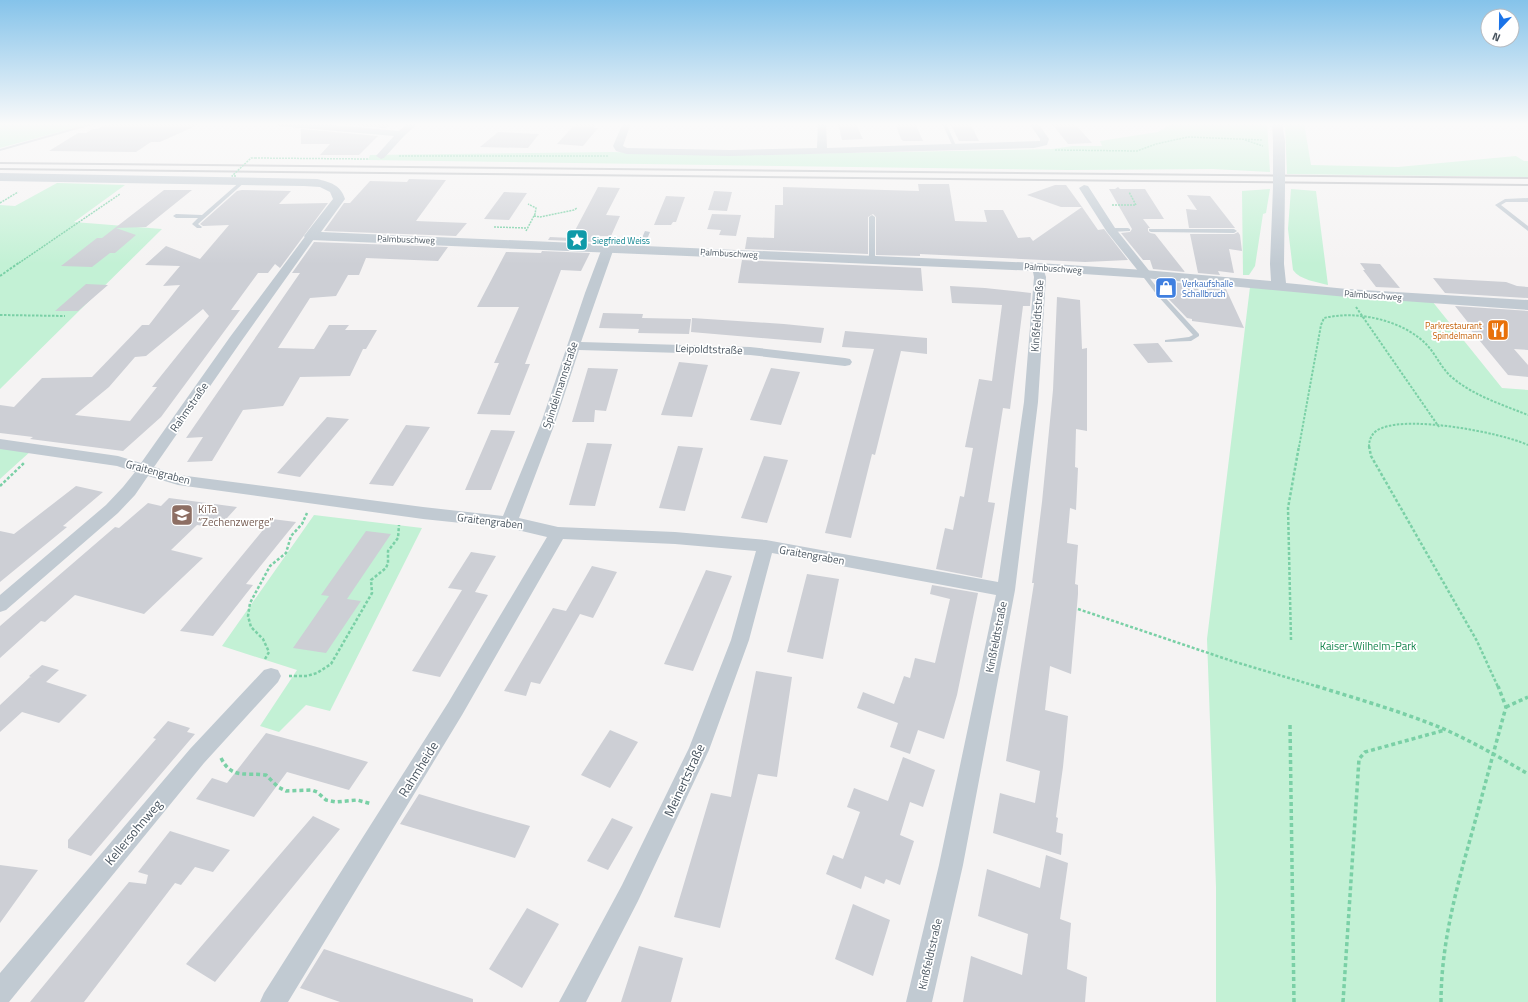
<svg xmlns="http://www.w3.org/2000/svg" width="1528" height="1002" viewBox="0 0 1528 1002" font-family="'Titillium Web',sans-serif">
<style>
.green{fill:#c3f1d5}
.building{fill:#cdcfd5;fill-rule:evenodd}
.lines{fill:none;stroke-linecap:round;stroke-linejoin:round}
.path-far3{stroke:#7ad0a6;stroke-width:1.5;stroke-dasharray:2 1;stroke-linecap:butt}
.path-far2{stroke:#7ad0a6;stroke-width:2;stroke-dasharray:2.5 1.5;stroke-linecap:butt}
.path-far1{stroke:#7ad0a6;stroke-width:2.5;stroke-dasharray:3 2;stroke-linecap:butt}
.path{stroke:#7ad0a6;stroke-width:3.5;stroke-dasharray:4 3;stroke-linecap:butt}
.service{fill:#c1cad2;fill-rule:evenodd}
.minor{fill:#c1cad2;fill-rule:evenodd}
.tertiary{fill:#c1cad2;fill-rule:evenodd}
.rail{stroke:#b5b8bd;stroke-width:2}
.path-bridge{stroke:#7ad0a6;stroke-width:1.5;stroke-dasharray:2 1;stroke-linecap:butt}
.tertiary-bridge{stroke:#c1cad2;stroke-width:12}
.labels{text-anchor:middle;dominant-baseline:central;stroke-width:3.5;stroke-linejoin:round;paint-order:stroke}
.far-street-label{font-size:9px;fill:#4a5661;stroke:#fff}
.far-culture-label{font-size:9px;fill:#0d838f;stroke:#fff;text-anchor:start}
.far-shop-label{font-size:9px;fill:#366cbe;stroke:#fff;text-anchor:start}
.far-food-label{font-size:9px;fill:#c56008;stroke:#fff;text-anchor:end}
.street-label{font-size:11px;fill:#4a5661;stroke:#fff}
.education-label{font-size:11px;fill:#785e54;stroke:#fff;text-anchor:start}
.park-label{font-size:11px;fill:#17864f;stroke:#fff}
.near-street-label{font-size:13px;fill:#4a5661;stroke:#fff}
</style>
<rect width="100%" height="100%" fill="#f5f3f3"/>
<!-- green -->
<path class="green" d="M0,123H92L0,148Z
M1173,123H1267L1270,172L1213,169L1068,170L368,160L370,155L612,152L730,155L1052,149L1073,146H1102L1100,141L1158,132Z
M1285,123H1304L1311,165L1398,167L1516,156L1524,161H1528V177L1287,174Z
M57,183L125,185L74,222L162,229L0,389V205L15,206Z
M1270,189L1266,213L1263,214L1255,266L1249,275H1243L1242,191Z
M1291,189L1316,191L1328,285C1317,282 1300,280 1293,270L1288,229Z
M1250,287L1432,301L1502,388L1528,390V1002H1216V887L1207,639Z
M0,440L32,450L0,479Z
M314,515L422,528L330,711L306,705L279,732L260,726L297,670L222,646Z"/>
<!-- building -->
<path class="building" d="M115,123H202L160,142H151L136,152L49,151L78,133H86L93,129H98L104,125H112Z
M330,123H391L386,128Z
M576,123H597L593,128H598L583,146L557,144Z
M838,123H855L863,139L842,140Z
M895,123H915L923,141H903L901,139Z
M950,123H970L979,141H959Z
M1052,124H1075L1092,143L1068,144Z
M301,129L378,136L359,155H320L330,144H301Z
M498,132L539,134L528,148L480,147Z
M409,179L446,180L416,221L467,223L456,236L324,231L344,203H350L370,181L407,182Z
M918,184H949L955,221L987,222L984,210H1003L1018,238L1030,237L1033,241L1082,207L1098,230L1104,229L1128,260L1085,262L920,254V256L876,255V217L873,214L868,217V254L745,249L747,237L774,238L775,205H783V187L919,191Z
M1055,185H1066L1082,207H1061L1027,195Z
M598,187L620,188L606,215L620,216L611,236H598L595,242L548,240L550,237L571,238Z
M1118,187L1120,189H1145L1164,219H1143L1150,228H1148V231L1150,233L1155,234L1185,272L1153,269L1150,260H1143L1121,233L1130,232L1132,229L1109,189H1115Z
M164,190H192L146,227L116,228L136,235L115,253H110L92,267L61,266L97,238H102Z
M242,190L291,191L279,204L328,203L280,268L275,264L268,273H258L231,310H240L161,417L123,451L30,439L33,437L0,433V405L14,407L42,378L92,377L142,325H149L180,285L163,286L180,266L145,265L166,246L200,259L229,225L203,226L200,224L237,191ZM203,309L209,316L152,387H157L130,421L75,415L109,387L135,357L146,356Z
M714,191L732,192L727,211L708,210Z
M504,192L527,193L509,220L484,219Z
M1187,195L1210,196L1235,228H1189L1186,209L1197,210Z
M666,196L685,197L676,222H673L671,225H654Z
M712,214L741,215L736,236L719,235L721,230L707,229Z
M1238,232L1240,235L1242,251L1229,249L1234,273L1218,271L1220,275L1198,273L1190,234H1234Z
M314,242L448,247L438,261L366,258L359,275H348L336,296L310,298L278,348L314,349L329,325H349L345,330H377L366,349H363L350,376L300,377L283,406L243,410L212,461L187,462L203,437L186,438L300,273H292Z
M542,251L590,253L581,271L561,270L525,364H530L510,415L477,414L499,363H494L519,307H477L506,252L541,253Z
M742,260L921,268L923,291L738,283Z
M1360,263L1380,264L1400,288L1376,287L1363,270H1365Z
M1433,278L1506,282L1517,286L1528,287V298L1445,293Z
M1157,281L1194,284L1202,294L1200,285L1225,287L1244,328L1192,321V319L1187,318L1162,292Z
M86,284L108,285L78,311H55Z
M950,286L985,288L1031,293L1030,306H1023L1010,409L1003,408L988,502L995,503L982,578L936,569L945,528L953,530L960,496L964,497L973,448L965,447L979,379L992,381L1002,305L952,303Z
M1057,297L1080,300L1082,349L1087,348V431L1076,429L1075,467L1078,468L1076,510L1070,508L1067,543L1078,545L1075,584L1078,585V594L1071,674L1050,666L1045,710L1068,716L1063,767L1056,817L1058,818L1056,832L1063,834L1061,855L993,833L1000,793L1035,803L1040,771L1006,761L1034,583H1032L1042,502L1053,390Z
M1455,306L1528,311V350L1514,349L1528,365V377L1508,375L1470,329H1471L1468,325H1470Z
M603,313L643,314L642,318L691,319L689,334L638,333L639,329L599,328Z
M692,318L784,324L824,328L821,343L691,332Z
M845,331L927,338V354L901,351L875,455L872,454L851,538L825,533L874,349L842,347Z
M1158,343L1173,362L1148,363L1133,344Z
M679,362L708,365L692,417L661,415Z
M588,368L618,369L606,411L595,410L594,422H572Z
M771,368L800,372L781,425L750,420Z
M327,417L349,419L300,477L277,473Z
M406,425L430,427L393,486L369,484Z
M491,430L515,431L491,490H465Z
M587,443L612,444L595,506L569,505Z
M678,446L703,448L685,511L659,508Z
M764,456L788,460L767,523L741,518Z
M76,486L103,492L63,526L67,527L0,582V531L14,534Z
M169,498L237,507L218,528L197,525L171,550L203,558L144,614L75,595L45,622L41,621L0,658V626L115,527L119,528L148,503L161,506Z
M272,519L296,522L246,584L253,585L213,636L180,631Z
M366,531L391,534L347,599L361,601L326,653L293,648L329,596L321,595Z
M471,552L496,556L475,592L488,595L440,677L412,671L462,590L448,588Z
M592,566L617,572L593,618L580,614L540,684L531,682L526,696L504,691L553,608L566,611Z
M706,570L732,576L693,671L664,664Z
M807,574L839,579L823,659L787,652Z
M932,585L978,593L957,695L944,739L918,730L910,754L890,747L898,723L857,708L863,692L894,704L904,676L910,678L915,658L935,663L950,599L930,594Z
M42,665L59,670L46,682L87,695L59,723L22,712L0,732V705L30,677L32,678L29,676Z
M756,671L792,677L777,777L758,774L720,928L674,917L711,793L731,797Z
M168,721L190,728L187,732L195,734L91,856L68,848V840L156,739L153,738Z
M610,730L638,742L610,788L581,775Z
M266,733L317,747L368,762L349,790L287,772L254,817L196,799L212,778L227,783Z
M903,757L935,770L923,807L910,802L900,835L914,841L900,885L886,879L884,884L865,876L861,889L826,874L833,855L843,859L860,812L847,807L854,788L888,801Z
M419,794L473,810L530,826L515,858L400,824Z
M313,816L340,829L215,982L186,964Z
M612,818L633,827L608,870L587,861Z
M170,831L230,850L213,872L195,867L181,885L175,883L84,1002H30L129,882L146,884L148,875L138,872Z
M1046,855L1068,863L1060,919L1071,923L1067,969L1087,977L1085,1002H963L971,956L1022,975L1028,934L978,916L987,869L1040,888Z
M0,865L38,870L0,923Z
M853,904L890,920L873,976L835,959Z
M527,908L559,924L522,988L489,969Z
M639,946L683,958L671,1002H621Z
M324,949L473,999V1002H340L300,988Z"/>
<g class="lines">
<!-- path-far3 -->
<path class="path-far3" d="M1245,140L1263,146
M1055,150L1137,151L1156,144L1188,137L1263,140
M399,156H608
M255,158L368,159
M0,203L18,192
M1112,205H1136L1129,192
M534,216L540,217L574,210L577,208
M494,227L527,228
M526,231L535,214L536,208L528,204
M19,263L120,194"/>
<!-- path-far2 -->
<path class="path-far2" d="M0,276L20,262
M1356,307L1439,427
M0,315L65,316
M1299,447L1321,325L1324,318C1357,310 1403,320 1427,345C1437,356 1442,370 1454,379C1475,396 1503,405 1528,415
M1369,447C1369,438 1373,431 1382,428C1411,416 1499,432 1528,445"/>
<!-- path-far1 -->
<path class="path-far1" d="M1369,446L1371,456L1477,641L1498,687
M0,486L24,463
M1078,609L1232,661L1319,687
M1291,640L1288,508L1299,446
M265,659L269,652L263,639L251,627L248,616L250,603L270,566L286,553L291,536L302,524L307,513
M289,676H307L317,673L331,664L372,593L371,580L386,568L388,563V551L398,538L399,525"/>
<!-- path -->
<path class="path" d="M1316,686C1358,699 1403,712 1444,729C1473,742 1501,758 1528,774
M1506,707L1528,697
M1290,725L1294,1002
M221,758C232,780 246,772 266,775L278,787L286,791L312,790L317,792L326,800L336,802L357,800L372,804
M1343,1002L1359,759L1365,752L1445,730
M1441,1002C1441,945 1456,890 1471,836C1483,793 1494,750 1506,707L1498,686"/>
<!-- service -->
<path class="service" d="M91,123H99L0,151V149Z
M942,123H946L957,148L953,147Z
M242,180L246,181L198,224L202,227L201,228H197L192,224L198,218H176L173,216L176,214L202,215Z
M1528,198V202H1506L1501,205L1528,226V231L1495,205L1505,199Z
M872,215L875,217V259L872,261L869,259V217Z
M1128,228L1130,229V231L1111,232L1108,230L1111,228Z
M1149,229H1234L1237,231L1234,233L1151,232L1149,231Z
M645,231L650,232L643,249L638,250L637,249Z
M1144,272L1146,273L1161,293L1199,334V336L1191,341L1165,342V340L1189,337L1193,335L1157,295L1141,274Z"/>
<!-- minor -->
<path class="minor" d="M275,123H311L399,131L408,123H418L404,136L384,158L381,159L376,156L394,136L279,126Z
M623,123H631L623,146L627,148L730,150L817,148L818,123H826L827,148L1040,141V139L1029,123H1038L1049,139L1047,145L1034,148L730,156L627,154L616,151L613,146Z
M1084,185L1088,186L1115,228L1151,273L1153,275L1151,277H1143L1107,232L1079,188Z
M311,233L316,236L240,343L154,467L179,475L423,507L503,516L541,423L585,293L602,248L608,245L614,248L581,342L750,347L845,358L850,359L852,362L850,365L845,366L750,355L579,350L555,423L519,518L558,527L675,532L766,540L998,582L1024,402L1034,277L1032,267L1034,265H1042L1046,277L1038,402L1015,590L963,865L932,1002H906L939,865L996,595L772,553L749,640L709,750L638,901L586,1002H559L622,885L689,748L731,640L756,551L675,544L563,539L462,715L288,1002H260L264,993L448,703L547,537L509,528L423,519L178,485L148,476L135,495L118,513L6,610L0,612V595L106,505L123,487L135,472L117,466L0,449V439L118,456L141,463L230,337L307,234Z
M271,668L278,670L281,676L278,682L204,763L9,1002H0V973L190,749L264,670Z"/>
<!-- tertiary -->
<path class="tertiary" d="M1272,123H1282L1285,141V171L1283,174H1275L1273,171V141Z
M0,173L317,179C330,182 341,185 345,199L321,232L1038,263L1144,270L1271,281L1270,264L1273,187L1275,184H1283L1285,187L1284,264L1286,283L1347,289L1528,300V310L1347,297L1144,278L1038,271L311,240L306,239L304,236L333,199L330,192L320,187L304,186L0,181Z"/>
<!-- rail -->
<path class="rail" d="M0,163L1528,178
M0,169L1528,185"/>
<!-- path-bridge -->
<path class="path-bridge" d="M236,176H232L251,158H255"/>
<!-- tertiary-bridge -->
<path class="tertiary-bridge" d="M1279,171V187"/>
</g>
<!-- sky -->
<linearGradient id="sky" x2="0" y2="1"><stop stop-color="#85c3ea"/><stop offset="0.47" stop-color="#fafafa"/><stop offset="1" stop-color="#fafafa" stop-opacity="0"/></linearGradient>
<rect width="1528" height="264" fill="url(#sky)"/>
<!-- icons -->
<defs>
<g id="sight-square" transform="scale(1.15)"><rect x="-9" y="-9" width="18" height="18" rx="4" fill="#0f9aa8" stroke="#fff"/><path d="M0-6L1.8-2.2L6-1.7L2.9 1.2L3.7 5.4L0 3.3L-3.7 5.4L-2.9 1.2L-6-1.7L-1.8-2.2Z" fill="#fff"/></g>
<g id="shop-square" transform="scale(1.15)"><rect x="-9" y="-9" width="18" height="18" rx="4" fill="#3f7fe0" stroke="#fff"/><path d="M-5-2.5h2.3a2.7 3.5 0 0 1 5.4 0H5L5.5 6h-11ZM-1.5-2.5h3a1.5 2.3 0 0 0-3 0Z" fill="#fff"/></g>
<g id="restaurant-square" transform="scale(1.15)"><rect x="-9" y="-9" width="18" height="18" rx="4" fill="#e8710a" stroke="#fff"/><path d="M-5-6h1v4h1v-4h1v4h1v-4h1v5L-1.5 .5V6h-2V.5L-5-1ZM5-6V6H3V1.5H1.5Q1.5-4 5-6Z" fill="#fff"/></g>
<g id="school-square" transform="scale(1.15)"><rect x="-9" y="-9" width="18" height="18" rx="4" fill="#8d6e63" stroke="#fff"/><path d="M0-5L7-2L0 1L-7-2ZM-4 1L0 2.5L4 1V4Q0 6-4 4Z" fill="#fff"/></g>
</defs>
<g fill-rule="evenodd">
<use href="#sight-square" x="577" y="240"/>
<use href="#shop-square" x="1166" y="288"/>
<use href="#restaurant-square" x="1498" y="330"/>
<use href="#school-square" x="182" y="515"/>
</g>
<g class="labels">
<!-- far-street labels -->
<g class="far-street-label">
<text transform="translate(406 239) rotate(2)">Palmbuschweg</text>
<text transform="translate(729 253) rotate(3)">Palmbuschweg</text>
<text transform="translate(1053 268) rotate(4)">Palmbuschweg</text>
<text transform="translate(1373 295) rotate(4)">Palmbuschweg</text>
</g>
<!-- far-culture labels -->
<g class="far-culture-label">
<text x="592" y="240">Siegfried Weiss</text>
</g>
<!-- far-shop labels -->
<g class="far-shop-label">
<text x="1182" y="283">Verkaufshalle<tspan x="1182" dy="10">Schallbruch</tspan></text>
</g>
<!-- far-food labels -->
<g class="far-food-label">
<text x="1482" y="325">Parkrestaurant<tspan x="1482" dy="10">Spindelmann</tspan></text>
</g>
<!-- street labels -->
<g class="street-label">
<text transform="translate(1037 316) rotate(-86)">Kinßfeldtstraße</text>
<text transform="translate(709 349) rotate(2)">Leipoldtstraße</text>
<text transform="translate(560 385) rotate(-72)">Spindelmannstraße</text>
<text transform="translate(189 407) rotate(-55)">Rahmstraße</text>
<text transform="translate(158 472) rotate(15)">Graitengraben</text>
<text transform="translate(490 521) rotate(7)">Graitengraben</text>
<text transform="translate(812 555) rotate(10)">Graitengraben</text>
<text transform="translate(996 637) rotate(-79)">Kinßfeldtstraße</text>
<text transform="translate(930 954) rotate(-77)">Kinßfeldtstraße</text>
</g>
<!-- education labels -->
<g class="education-label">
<text x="198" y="509">KiTa<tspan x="198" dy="13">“Zechenzwerge”</tspan></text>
</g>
<!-- park labels -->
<g class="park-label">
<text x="1368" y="646">Kaiser-Wilhelm-Park</text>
</g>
<!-- near-street labels -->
<g class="near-street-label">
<text transform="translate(418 769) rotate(-58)">Rahmheide</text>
<text transform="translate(684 780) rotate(-65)">Meinertstraße</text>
<text transform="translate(133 832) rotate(-50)">Kellersohnweg</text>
</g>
</g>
<!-- north arrow -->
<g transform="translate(1500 28) rotate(202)"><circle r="19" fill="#ffffff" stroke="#b7bbc0"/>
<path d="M0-3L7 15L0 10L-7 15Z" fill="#1a73e8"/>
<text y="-6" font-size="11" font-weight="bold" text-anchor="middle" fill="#4a5661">N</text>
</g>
</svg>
